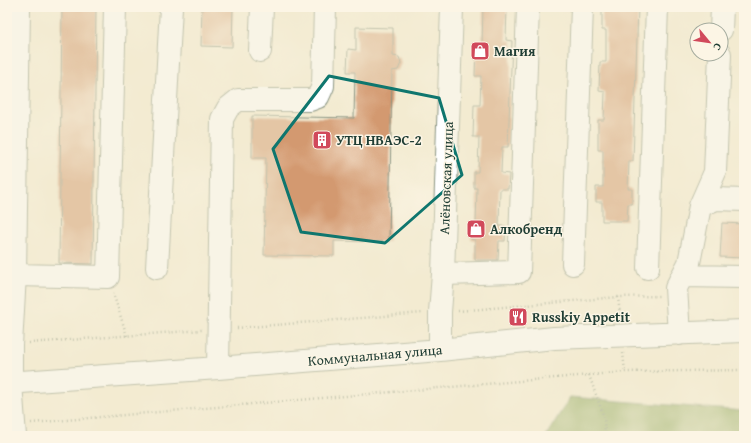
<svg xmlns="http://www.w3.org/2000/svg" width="751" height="443" viewBox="0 0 751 443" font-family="'Gentium Book Plus',serif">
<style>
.forest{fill:#88a456;stroke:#547045}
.building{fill:#d3996f}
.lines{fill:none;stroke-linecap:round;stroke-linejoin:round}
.minor-casing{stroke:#899482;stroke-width:24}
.path{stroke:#899482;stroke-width:2.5;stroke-dasharray:1 3;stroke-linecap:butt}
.minor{stroke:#fff;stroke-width:22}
.marked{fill:none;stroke:#0f766e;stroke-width:3;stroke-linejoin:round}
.labels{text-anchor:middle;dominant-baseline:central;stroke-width:3;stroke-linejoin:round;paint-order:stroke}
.poi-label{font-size:14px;font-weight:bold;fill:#1f3d34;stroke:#fcf5e5;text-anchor:start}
.street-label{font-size:14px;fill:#1f3d34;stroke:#fcf5e5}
</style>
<rect width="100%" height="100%" fill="#fcf5e5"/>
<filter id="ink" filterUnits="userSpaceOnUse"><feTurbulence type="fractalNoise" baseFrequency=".025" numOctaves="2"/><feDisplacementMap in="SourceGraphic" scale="8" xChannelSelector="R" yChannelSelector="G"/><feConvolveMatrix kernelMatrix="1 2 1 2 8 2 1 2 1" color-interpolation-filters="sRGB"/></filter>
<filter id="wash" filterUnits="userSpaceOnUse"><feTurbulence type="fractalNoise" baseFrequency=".012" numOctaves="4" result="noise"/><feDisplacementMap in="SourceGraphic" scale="16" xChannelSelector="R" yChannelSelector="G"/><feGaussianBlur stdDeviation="0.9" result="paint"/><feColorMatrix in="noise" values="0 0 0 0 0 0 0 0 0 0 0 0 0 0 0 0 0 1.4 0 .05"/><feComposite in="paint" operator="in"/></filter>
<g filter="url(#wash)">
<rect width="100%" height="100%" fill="#f3ebd1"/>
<!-- forest -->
<path class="forest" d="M570,397L744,411V436H546Z"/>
<g id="blocks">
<!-- building -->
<path class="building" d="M62,7H96L93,264L59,263Z
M202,7H233L232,47L201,46Z
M483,7H507L506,40L512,41L508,147H502L501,173L509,174L508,189H500L499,226H506L505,241H499L498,260H475V240L471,239L472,224H476L477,188H474V172H478L479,137H473L474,105H480L481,76H475L476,44L482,45Z
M602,7H638L633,161H629L628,189H632V204H628L627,221H602V202H596V187H603V150H598V120H604L605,92L599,91L600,62H606V30H602Z
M356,27L393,28V56L399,57L401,63L398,70L392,71L389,242L334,241V256L264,255L266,158H252V116L354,118L355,72H347L348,49L356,50Z
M722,223L744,224V258L720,257Z"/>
</g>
</g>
<g filter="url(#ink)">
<use href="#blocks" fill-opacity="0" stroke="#899482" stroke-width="1"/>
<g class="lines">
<!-- minor casing -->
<g class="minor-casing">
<path id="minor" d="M721,30L722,7
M260,51L262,7
M700,206L716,199L744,200
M573,264L582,7
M157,268L171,7
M648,268L657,7
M443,274L519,272L528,7
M15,275L108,277L115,7
M682,276L744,277
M679,334L676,288L689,263L700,206L715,172L720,54
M440,350V312L443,274L452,7
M218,368L222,119L228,108L238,100H310L318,97L323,86L325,7
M7,383L218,368L440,350L554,338L744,331
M15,436L11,383V345L15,275L19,7"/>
</g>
<!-- path -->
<path class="path" d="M113,293L127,336
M618,297L620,315
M458,311L618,297L659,296
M237,328L423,313
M29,343L202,330
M623,353L625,372
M589,375L604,417L605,436
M31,423L625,372L744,370"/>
<!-- minor -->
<use href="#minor" class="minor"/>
</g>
</g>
<!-- marked area -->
<path d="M0 0H751V443H0ZM329,76L439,98L462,175L385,243L301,232L273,149Z" fill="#f3ebd1" fill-opacity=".55" fill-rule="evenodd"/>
<path class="marked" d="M329,76L439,98L462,175L385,243L301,232L273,149Z"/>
<!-- icons -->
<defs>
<g id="shop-square" transform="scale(1)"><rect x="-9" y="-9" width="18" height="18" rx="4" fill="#d1495b" stroke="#fcf5e5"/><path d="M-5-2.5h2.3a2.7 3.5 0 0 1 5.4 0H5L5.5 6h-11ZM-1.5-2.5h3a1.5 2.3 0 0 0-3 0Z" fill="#fff"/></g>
<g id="building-square" transform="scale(1)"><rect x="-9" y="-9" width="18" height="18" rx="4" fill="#d1495b" stroke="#fcf5e5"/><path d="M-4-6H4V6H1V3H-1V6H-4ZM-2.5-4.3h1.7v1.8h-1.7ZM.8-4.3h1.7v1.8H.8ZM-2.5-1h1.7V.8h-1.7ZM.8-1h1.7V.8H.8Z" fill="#fff"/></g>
<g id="restaurant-square" transform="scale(1)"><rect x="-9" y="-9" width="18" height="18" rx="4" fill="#d1495b" stroke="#fcf5e5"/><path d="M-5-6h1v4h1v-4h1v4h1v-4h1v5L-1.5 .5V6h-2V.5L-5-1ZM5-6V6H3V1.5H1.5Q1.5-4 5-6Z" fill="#fff"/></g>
</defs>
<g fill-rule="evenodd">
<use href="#shop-square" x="480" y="51"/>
<use href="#building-square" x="322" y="140"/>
<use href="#shop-square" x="476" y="229"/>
<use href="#restaurant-square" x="518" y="317"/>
</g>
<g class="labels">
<!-- poi labels -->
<g class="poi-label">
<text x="494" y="51">Магия</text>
<text x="336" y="140">УТЦ НВАЭС-2</text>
<text x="490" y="229">Алкобренд</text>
<text x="532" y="317">Russkiy Appetit</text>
</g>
<!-- street labels -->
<g class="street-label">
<text transform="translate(446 178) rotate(-88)">Алёновская улица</text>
<text transform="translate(375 355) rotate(-5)">Коммунальная улица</text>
</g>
</g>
<!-- margin -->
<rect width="751" height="443" fill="none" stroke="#fcf5e5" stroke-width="24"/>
<!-- north arrow -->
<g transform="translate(709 42) rotate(119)"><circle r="19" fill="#fcf5e5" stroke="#a4ab9e"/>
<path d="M0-3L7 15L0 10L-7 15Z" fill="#d1495b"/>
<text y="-6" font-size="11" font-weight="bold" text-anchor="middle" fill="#1f3d34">С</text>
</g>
</svg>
